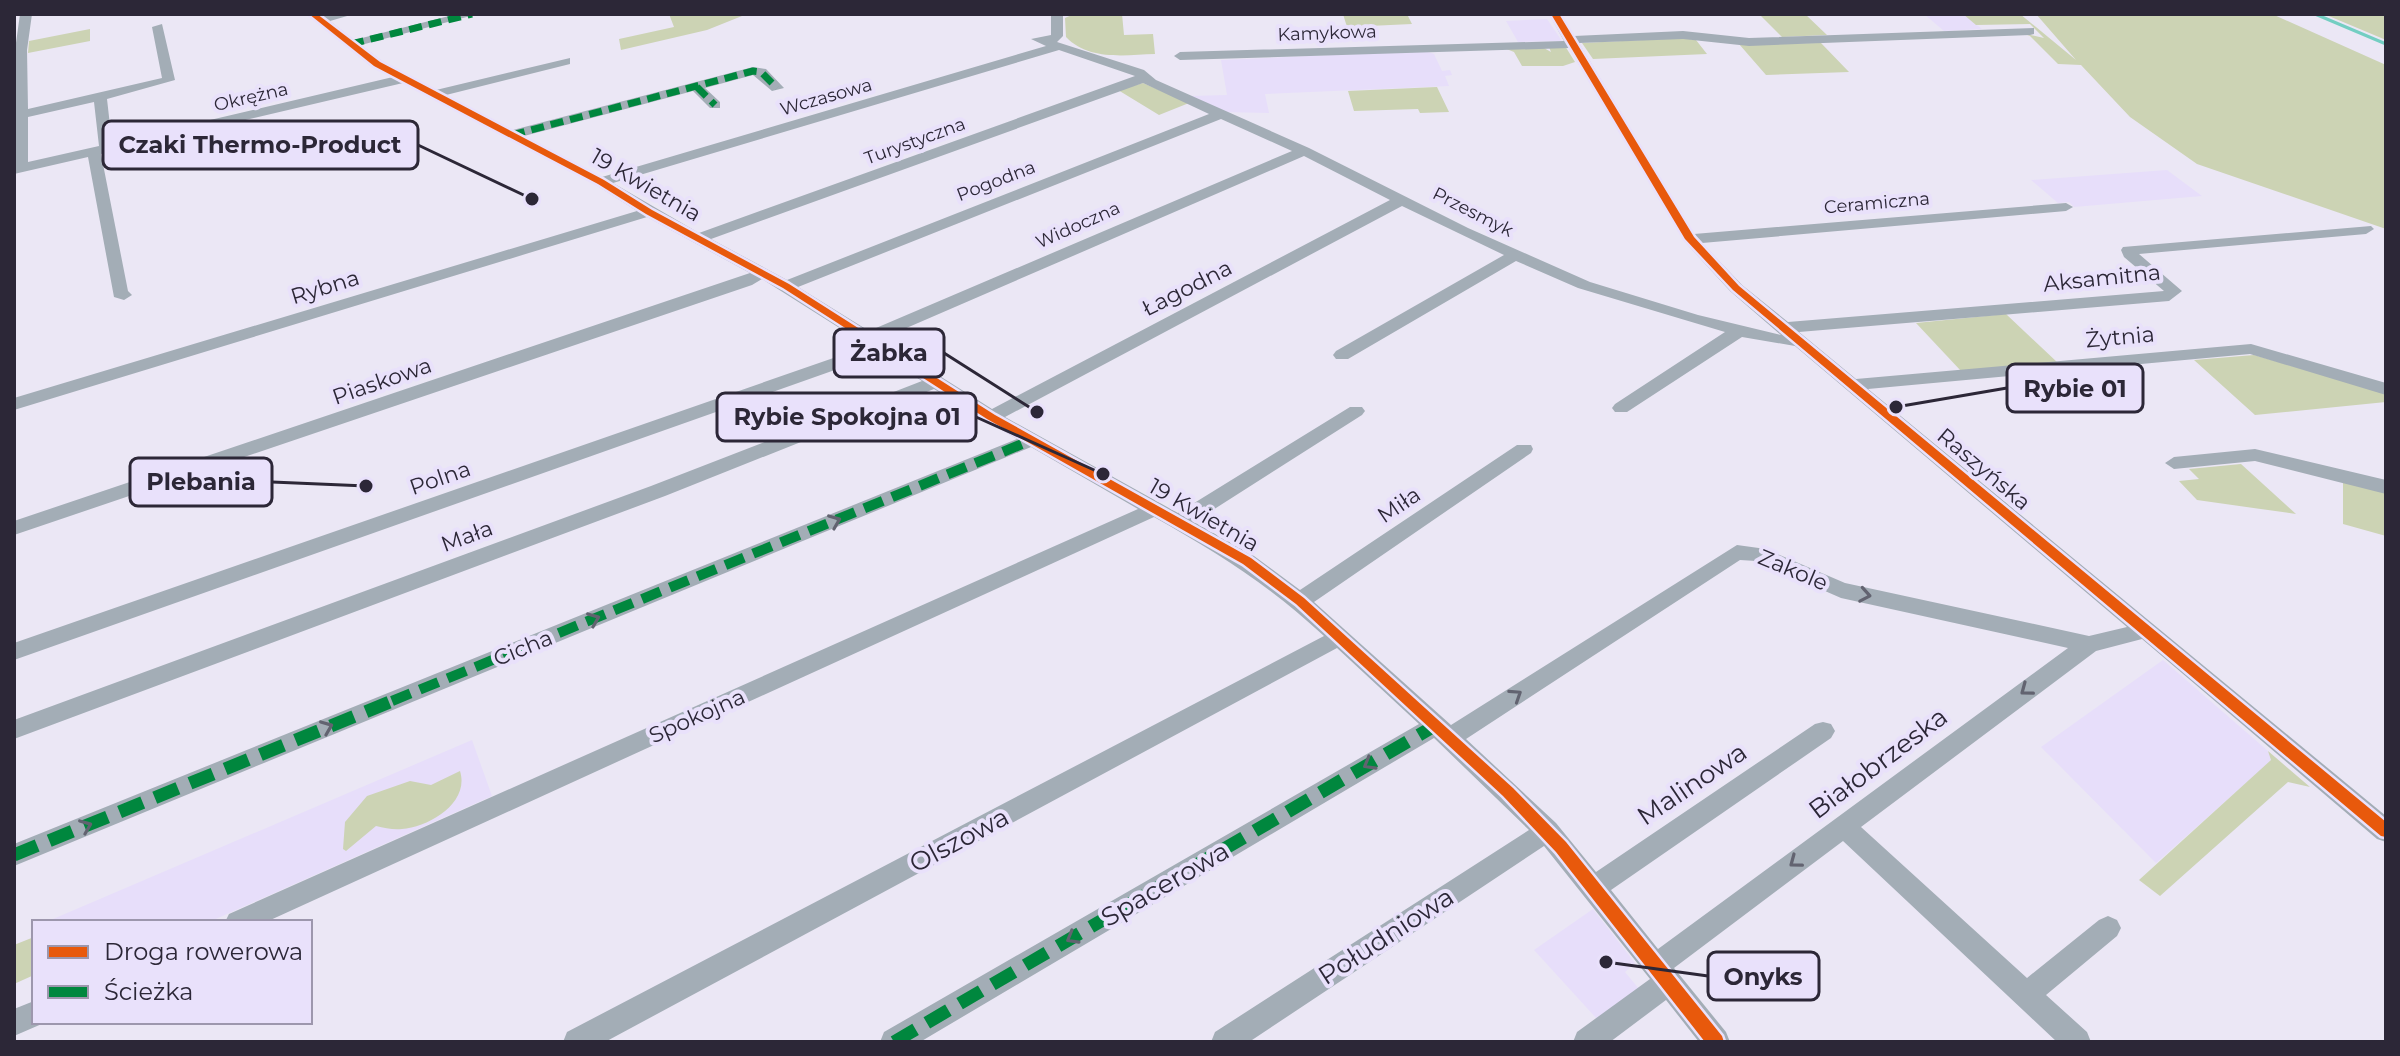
<svg xmlns="http://www.w3.org/2000/svg" width="2400" height="1056" viewBox="0 0 2400 1056" font-family="Montserrat,sans-serif">
<style>
.built{fill:#e7defa}
.green{fill:#ccd3b4}
.lines{fill:none;stroke-linecap:round;stroke-linejoin:round}
.stream{stroke:#73cec2;stroke-width:3}
.minor{fill:#a3adb6;fill-rule:evenodd}
.quiet-far2{stroke:#00873e;stroke-width:7;stroke-dasharray:13 7;stroke-linecap:butt}
.quiet-far1{stroke:#00873e;stroke-width:10;stroke-dasharray:20 10;stroke-linecap:butt}
.quiet{stroke:#00873e;stroke-width:13;stroke-dasharray:25 13;stroke-linecap:butt}
.cycleway-casing{stroke:#e9e1fb;stroke-width:5}
.cycleway{fill:#e8590c;fill-rule:evenodd}
.oneway{stroke:#626370}
.labels{text-anchor:middle;dominant-baseline:central;stroke-width:8;stroke-linejoin:round;paint-order:stroke}
.far-street-label{font-size:18px;fill:#2c2737;stroke:#e9e1fb}
.street-label{font-size:22px;fill:#2c2737;stroke:#e9e1fb}
.near-street-label{font-size:26px;fill:#2c2737;stroke:#e9e1fb}
.leader{fill:none;stroke:#2c2737;stroke-width:3}
.callout-dot{fill:#2c2737;stroke:#e9e1fb;stroke-width:3}
.callout{fill:#e9e1fb;stroke:#2c2737;stroke-width:3}
.callout-label{font-size:24px;text-anchor:middle;font-weight:bold;fill:#2c2737}
</style>
<rect width="100%" height="100%" fill="#ebe7f5"/>
<!-- built -->
<path class="built" d="M1924,14H1963L1982,29L1944,31Z
M1547,19L1562,41L1518,42L1506,21Z
M1425,51L1434,54L1442,71L1450,70L1452,75L1445,76L1449,86L1265,94L1269,113L1222,112L1190,96L1227,95L1221,60Z
M2167,170L2202,196L2074,207L2069,202L2058,203L2031,180Z
M2163,660L2268,751L2272,760L2156,863L2041,747Z
M472,740L492,796L209,922H46Z
M1593,909L1635,963L1625,972L1639,989L1597,1019L1534,950Z"/>
<!-- green -->
<path class="green" d="M669,14H747L707,30L621,50L619,39L674,27Z
M1074,14H1122L1124,35L1153,34L1155,54C1125,55 1089,61 1066,37L1065,18Z
M1343,14H1407L1412,24L1347,27Z
M1759,14H1805L1827,35L1782,37Z
M1963,14H2020L2076,60L2036,14H2272L2386,65V229L2197,164L2130,117L2081,65L2058,64L2030,36L2022,33L2044,38L2030,24L1976,25Z
M2324,14H2386V40Z
M90,29V41L28,53L29,41Z
M1683,38L1696,40L1707,54L1593,59L1582,43Z
M1821,43L1849,72L1766,75L1739,44Z
M1565,46L1575,62L1563,66H1522L1514,52L1504,48H1544L1551,52L1549,47Z
M1143,83L1189,103L1159,115L1118,90Z
M1437,87L1449,112L1420,113L1418,109L1354,111L1348,91Z
M2006,314L2058,363L1961,371L1916,323Z
M2254,355L2386,393V402L2255,415L2194,360Z
M2241,464L2296,514L2197,500L2179,481L2199,479L2189,469Z
M2343,481L2386,492V536L2343,524Z
M2268,751L2310,787L2288,782L2160,896L2139,880L2271,760Z
M460,771C470,803 429,827 402,829C393,830 385,828 376,826L346,851L343,849L345,822L367,796L410,781L431,785Z
M34,937V975L14,984V945Z"/>
<g class="lines">
<!-- stream -->
<path class="stream" d="M2315,14L2386,44"/>
<!-- minor -->
<path class="minor" d="M20,14H32L27,50L28,109L162,78L152,27L162,24L175,80L107,99L112,143L393,77L372,67L307,14H354L330,21L354,40L457,14H478L361,45L382,61L436,90L570,58V64L446,95L513,130L753,67L766,69L784,88L772,91L753,75L705,88L720,102V108H710L693,91L524,136L602,177L1046,46L1031,39L1051,35V14H1063V36L1057,42L1144,70L1156,80L1309,148L1468,228L1590,282L1698,315L1781,335L1730,291L1685,242L1569,48L1180,60L1174,56L1180,52L1564,41L1549,14H1561L1574,36L1683,31L1749,38L2034,28V34L2030,35L1749,46L1683,39L1579,43L1694,234L2066,203L2073,207L2066,211L1702,243L1742,285L1788,322L2164,291L2124,257L2121,250L2123,247L2371,226L2374,229L2366,234L2139,254L2182,291L2169,301L1799,332L1856,379L2251,344L2386,383V395L2250,354L1868,389L2386,816V842L2377,839L2142,639L2096,651L1861,827L2027,978L2099,920L2108,916L2117,920L2121,928L2117,936L2046,995L2087,1032L2091,1042H2057L1843,841L1674,968L1726,1032L1730,1042H1699L1666,1000L1610,1042H1573L1577,1032L1650,979L1544,846L1249,1042H1211L1215,1032L1529,830L1434,738L920,1042H880L884,1032L1419,724L1337,648L605,1042H563L567,1032L1324,636C1268,584 1219,554 1154,517L266,922H225L229,914L1138,509L1031,447L14,866V844L1017,439L934,389L665,496L14,739V720L651,486L922,381L880,354L14,660V643L868,346L762,279L752,285L14,535V521L750,273L647,217L14,410V398L637,211L596,185L403,83L101,154L128,291L132,295L124,300L114,297L88,157L14,174L15,50ZM1059,50L1135,76L699,233L613,183ZM1143,83L1209,114L787,280L711,239ZM94,102L99,146L28,162V117ZM1221,119L1292,151L869,331L798,287ZM1304,156L1390,200L992,409L881,339ZM1402,206L1504,255L1336,351L1333,355L1336,359H1348L1516,261L1578,288L1725,332L1615,404L1612,408L1615,412H1627L1742,337L1795,346L2127,627L2089,636L1845,583L1766,549L1737,545L1451,725L1314,602L1531,453L1533,449L1531,445H1517L1300,590L1254,556L1194,522L1362,415L1365,411L1362,407H1350L1178,513L1005,417ZM1740,560L1756,561L1841,598L2068,648L1658,949L1611,890L1831,738L1835,731L1831,724L1823,722L1815,724L1596,872L1556,823L1466,739Z
M2255,449L2386,480V494L2255,461L2174,469L2165,463L2174,457Z
M34,1001V1022L44,1023L14,1036V1009Z"/>
<!-- quiet-far2 -->
<path class="quiet-far2" d="M351,44L472,14
M697,87L715,105
M512,135L753,71L761,72L777,88"/>
<!-- quiet-far1 -->
<path class="quiet-far1" d="M392,701L1032,440"/>
<!-- quiet -->
<path class="quiet" d="M14,855L397,699
M894,1042L1436,725"/>
<!-- cycleway casing -->
<g class="cycleway-casing">
<path id="cycleway" d="M309,14H317L380,62L604,180L652,210L789,284L995,415L1251,558L1304,598L1513,788L1566,842L1722,1036L1724,1042H1705L1556,852L1503,796L1296,604L1243,564L987,419L783,288L646,214L598,184L374,66Z
M1551,14H1559L1694,237L1739,286L2386,822V837L2381,836L1733,290L1685,239Z"/>
</g>
<!-- cycleway -->
<use href="#cycleway" class="cycleway"/>
</g>
<!-- one-way arrows -->
<defs><path id="oneway-chevron" d="M-2-3.5L2.5 0L-2 3.5" fill="none" stroke-width="1.6" stroke-linecap="round" stroke-linejoin="round" transform="scale(2)"/></defs>
<g class="oneway">
<use href="#oneway-chevron" transform="translate(835 521) rotate(-22)"/>
<use href="#oneway-chevron" transform="translate(1865 595) rotate(10)"/>
<use href="#oneway-chevron" transform="translate(594 619) rotate(-22)"/>
<use href="#oneway-chevron" transform="translate(2026 690) rotate(143)"/>
<use href="#oneway-chevron" transform="translate(1516 695) rotate(-33)"/>
<use href="#oneway-chevron" transform="translate(327 727) rotate(-22)"/>
<use href="#oneway-chevron" transform="translate(1369 764) rotate(150)"/>
<use href="#oneway-chevron" transform="translate(86 826) rotate(-22)"/>
<use href="#oneway-chevron" transform="translate(1795 862) rotate(143)"/>
<use href="#oneway-chevron" transform="translate(1072 938) rotate(150)"/>
</g>
<g class="labels">
<!-- far-street labels -->
<g class="far-street-label">
<text transform="translate(1327 33) rotate(-2)">Kamykowa</text>
<text transform="translate(251 97) rotate(-13)">Okrężna</text>
<text transform="translate(826 97) rotate(-16)">Wczasowa</text>
<text transform="translate(915 141) rotate(-20)">Turystyczna</text>
<text transform="translate(996 181) rotate(-21)">Pogodna</text>
<text transform="translate(1877 203) rotate(-5)">Ceramiczna</text>
<text transform="translate(1473 212) rotate(27)">Przesmyk</text>
<text transform="translate(1078 225) rotate(-24)">Widoczna</text>
</g>
<!-- street labels -->
<g class="street-label">
<text transform="translate(646 185) rotate(30)">19 Kwietnia</text>
<text transform="translate(2102 278) rotate(-6)">Aksamitna</text>
<text transform="translate(325 287) rotate(-17)">Rybna</text>
<text transform="translate(1187 288) rotate(-27)">Łagodna</text>
<text transform="translate(2120 337) rotate(-5)">Żytnia</text>
<text transform="translate(382 381) rotate(-19)">Piaskowa</text>
<text transform="translate(1984 469) rotate(40)">Raszyńska</text>
<text transform="translate(440 478) rotate(-19)">Polna</text>
<text transform="translate(1399 505) rotate(-34)">Miła</text>
<text transform="translate(1204 515) rotate(30)">19 Kwietnia</text>
<text transform="translate(467 536) rotate(-20)">Mała</text>
<text transform="translate(1793 570) rotate(23)">Zakole</text>
<text transform="translate(523 648) rotate(-22)">Cicha</text>
<text transform="translate(697 716) rotate(-24)">Spokojna</text>
</g>
<!-- near-street labels -->
<g class="near-street-label">
<text transform="translate(1878 763) rotate(-37)">Białobrzeska</text>
<text transform="translate(1692 784) rotate(-34)">Malinowa</text>
<text transform="translate(959 840) rotate(-28)">Olszowa</text>
<text transform="translate(1165 884) rotate(-30)">Spacerowa</text>
<text transform="translate(1386 936) rotate(-33)">Południowa</text>
</g>
</g>
<!-- callouts -->
<path class="leader" d="M532 199L418 145M1037 412L944 353M1896 407L2007 388M1103 474L976 417M366 486L272 482M1606 962L1708 976"/>
<g class="callout-dot">
<circle cx="532" cy="199" r="8"/>
<circle cx="1037" cy="412" r="8"/>
<circle cx="1896" cy="407" r="8"/>
<circle cx="1103" cy="474" r="8"/>
<circle cx="366" cy="486" r="8"/>
<circle cx="1606" cy="962" r="8"/>
</g>
<g class="callout">
<rect x="103" y="121" width="315" height="48" rx="8"/>
<rect x="834" y="329" width="110" height="48" rx="8"/>
<rect x="2007" y="364" width="136" height="48" rx="8"/>
<rect x="717" y="393" width="259" height="48" rx="8"/>
<rect x="130" y="458" width="142" height="48" rx="8"/>
<rect x="1708" y="952" width="111" height="48" rx="8"/>
</g>
<g class="callout-label">
<text x="260" y="153">Czaki Thermo-Product</text>
<text x="889" y="361">Żabka</text>
<text x="2075" y="397">Rybie 01</text>
<text x="847" y="425">Rybie Spokojna 01</text>
<text x="201" y="490">Plebania</text>
<text x="1763" y="985">Onyks</text>
</g>
<!-- border -->
<rect width="2400" height="1056" fill="none" stroke="#2c2737" stroke-width="32"/>
<!-- legend -->
<rect x="32" y="920" width="280" height="104" fill="#e9e1fb" stroke="#9d97ad" stroke-width="2"/>
<rect x="48" y="946" width="40" height="12" fill="#e8590c" stroke="#9d97ad" stroke-width="2"/>
<text x="104" y="960" font-size="24" fill="#2c2737">Droga rowerowa</text>
<rect x="48" y="986" width="40" height="12" fill="#00873e" stroke="#9d97ad" stroke-width="2"/>
<text x="104" y="1000" font-size="24" fill="#2c2737">Ścieżka</text>
</svg>
